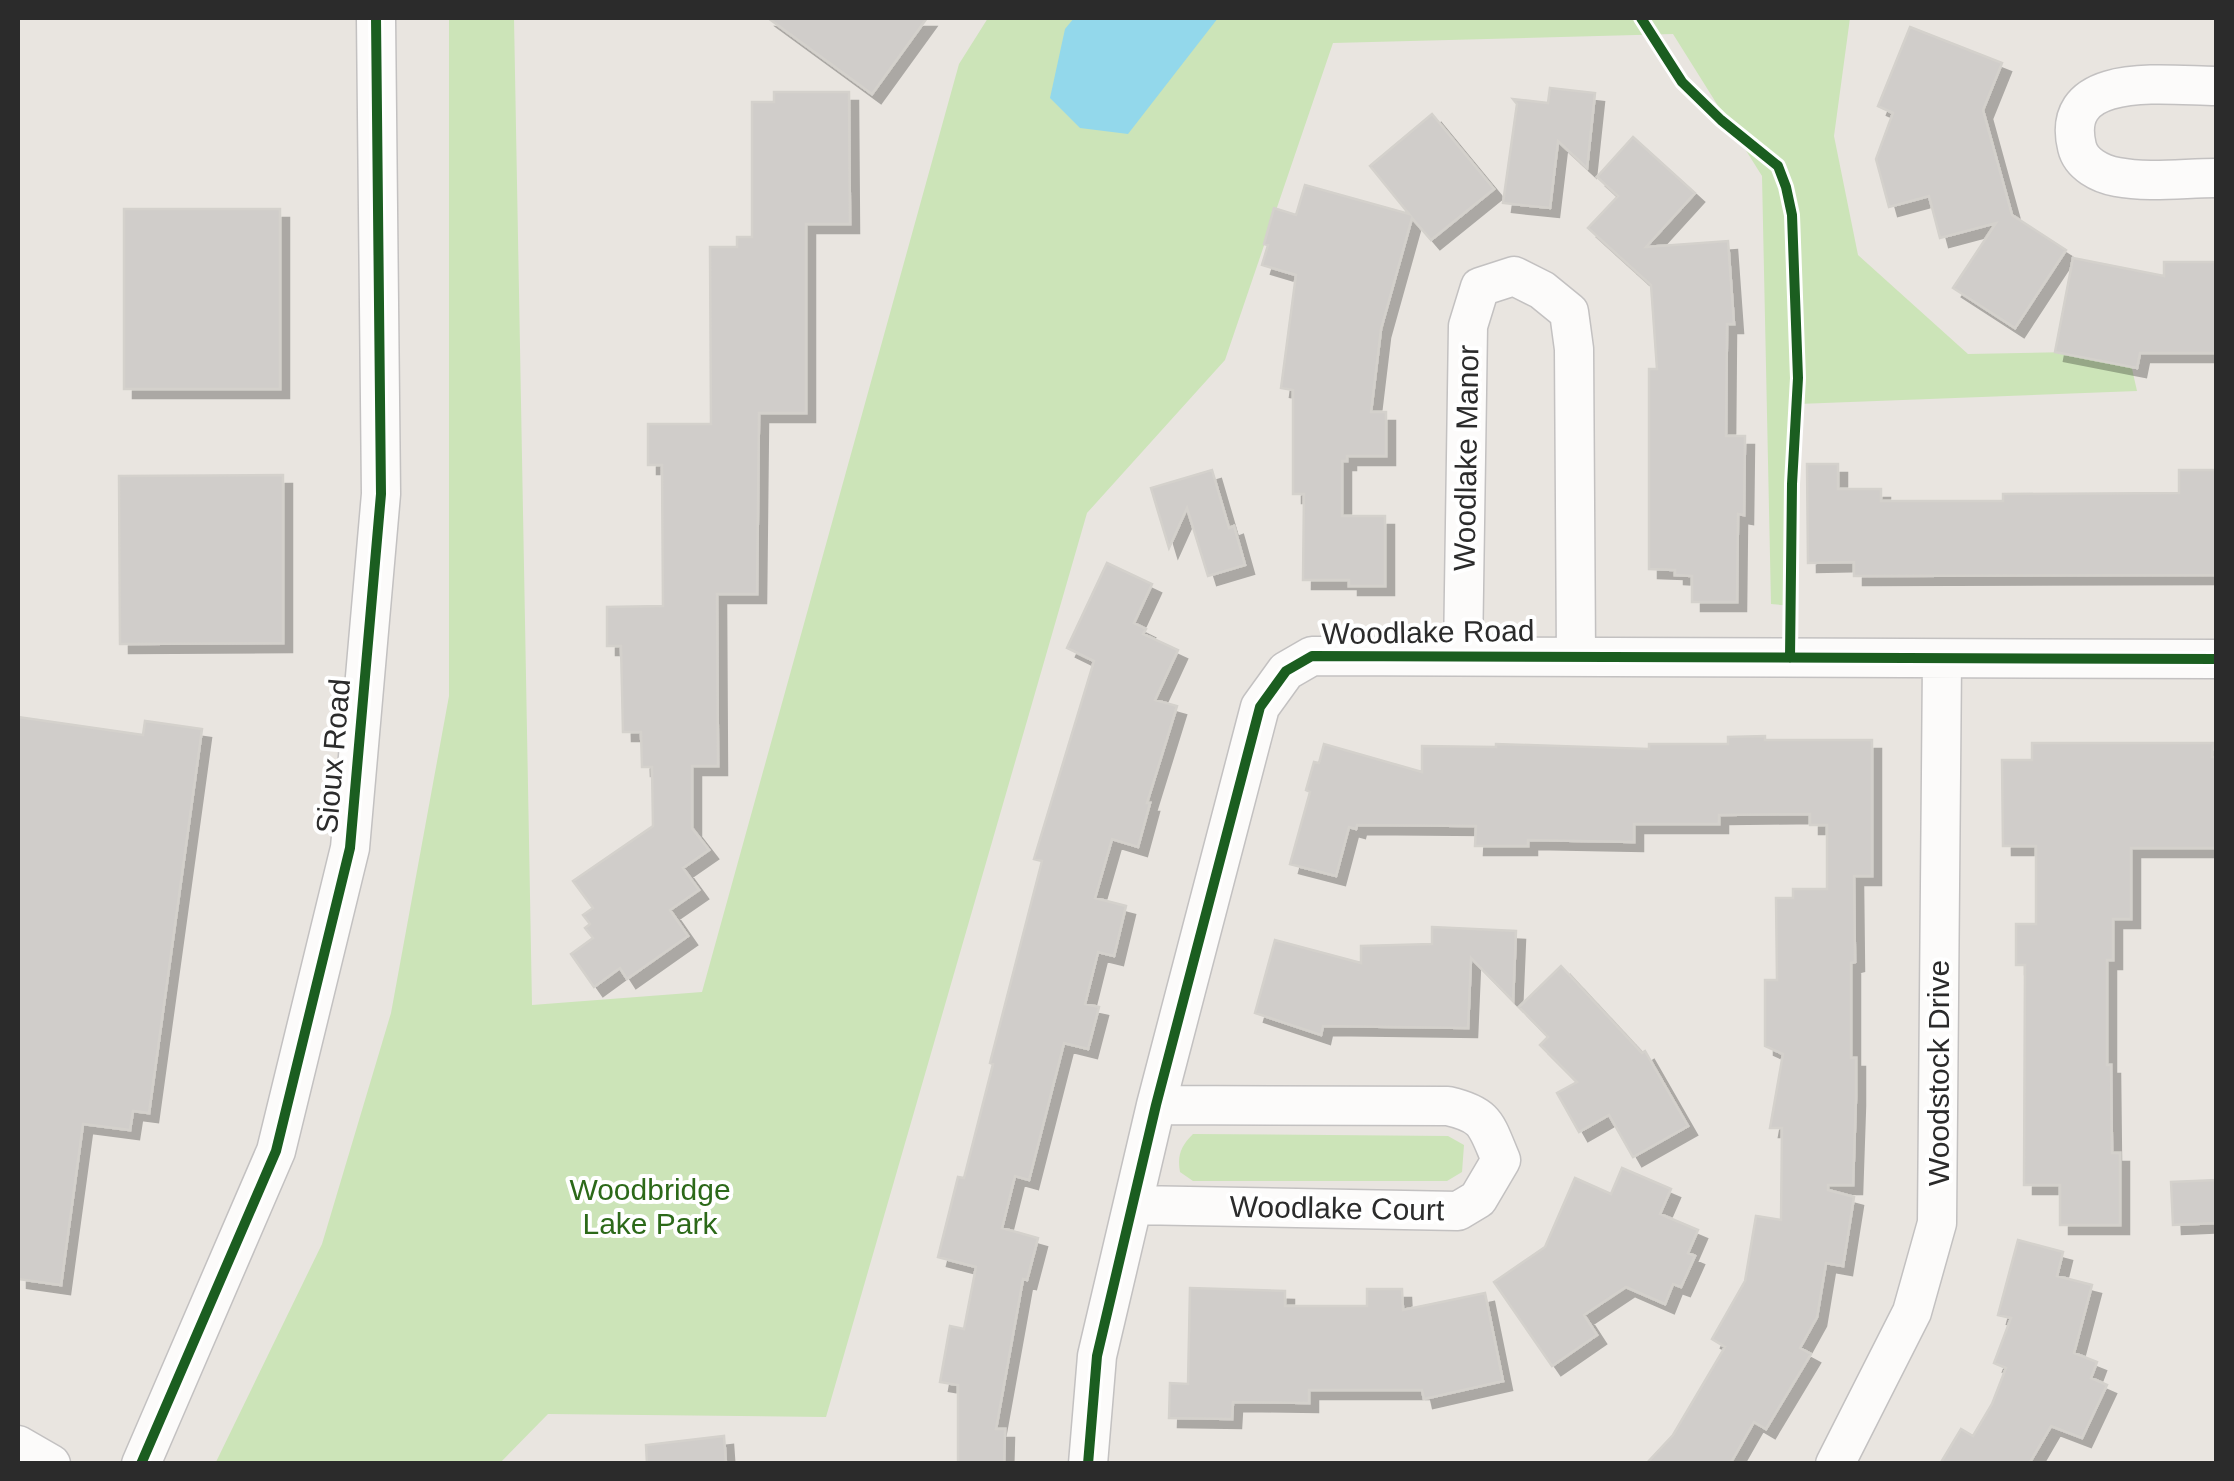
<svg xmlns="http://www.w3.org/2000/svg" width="2234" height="1481" viewBox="0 0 2234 1481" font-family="Helvetica,sans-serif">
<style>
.green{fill:#cce4b8}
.water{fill:#93d8eb}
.building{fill:#d0cdca;stroke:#d4d1cc;stroke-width:2.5;filter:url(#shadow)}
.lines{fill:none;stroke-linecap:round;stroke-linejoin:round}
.street-casing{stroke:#c3c1c1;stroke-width:41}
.street{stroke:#fcfbfa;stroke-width:38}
.cycleway-casing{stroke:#fff;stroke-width:16}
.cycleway{stroke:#1b5e20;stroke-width:10}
.labels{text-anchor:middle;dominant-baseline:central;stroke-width:8;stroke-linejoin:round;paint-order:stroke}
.street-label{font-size:30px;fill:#2b2b2b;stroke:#fff}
.park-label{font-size:30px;fill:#2c6919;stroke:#fff}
</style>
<defs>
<filter id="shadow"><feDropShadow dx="9" dy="9" stdDeviation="0" flood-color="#0004"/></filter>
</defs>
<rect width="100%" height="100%" fill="#e9e5e0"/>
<!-- green -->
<path class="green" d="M449,18H514L532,1005L702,992L959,64L988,18H1850L1834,136L1858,255L1968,354L2128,351L2137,391L1798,404L1793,606L1771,604L1762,176L1673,34L1333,43L1225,360L1087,513L826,1417L548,1414L500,1463L215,1464L322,1244L391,1013L449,696Z
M1193,1134L1448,1136L1464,1145L1462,1172L1447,1181H1193L1180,1172C1177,1155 1181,1146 1193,1134Z"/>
<!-- water -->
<path class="water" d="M1074,18H1218L1128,134L1080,128L1050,98L1065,29Z"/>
<!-- building -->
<path class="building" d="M768,18H927L872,94Z
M1910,27L2002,63L1983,110L2012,215L2066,250L2015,328L1953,288L1996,223L1940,238L1929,196L1889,207L1876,159L1893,113L1878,106Z
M1550,88L1595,93L1587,168L1558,141L1550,208L1503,203L1517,104L1513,99L1548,103Z
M774,92H849L850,224H806V413H759L757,594H717L718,766H692V828L709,850L683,868L699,890L670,910L688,936L627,979L620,968L594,987L571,954L593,938L585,928L590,924L583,915L593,908L573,881L653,826L652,767H642L641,732H623L621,646H607V607L663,606L662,465H648V424H711L710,247H737V237H752V102H774Z
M1432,114L1494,189L1431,240L1412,218L1381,329L1371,412H1386V456H1347V461H1342V516H1385V586H1349V580H1303L1304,494H1293V390L1281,388L1296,275L1262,265L1268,245L1264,244L1274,208L1296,215L1305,185L1409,214L1370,166Z
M1633,137L1695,193L1646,247L1728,241L1734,324H1727L1726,436H1745L1744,515L1738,514L1737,602H1692V576L1675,575V570L1649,569V369H1657L1651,285L1588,228L1618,196L1597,177Z
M124,209H280V389H124Z
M2073,258L2164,276V262H2216V353H2140L2137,368L2055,352Z
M1807,464H1838V489H1881V501H2003V494L2179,493V470H2216V575L1854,576V562L1808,563Z
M1212,470L1229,528L1234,526L1245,565L1208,576L1187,508L1169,548L1151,488Z
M283,475V643L120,644L119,476Z
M1107,563L1152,584L1134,623L1146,629L1143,634L1178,650L1155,700L1177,706L1147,803H1150L1138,847L1112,839L1095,898L1126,906L1114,956L1098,952L1085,1004L1099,1007L1088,1049L1064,1043L1029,1180L1015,1176L1002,1228L1038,1238L1027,1280L1023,1279L996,1429H1005L1004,1464H958V1385L940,1382L950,1326L964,1329L976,1267L938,1257L958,1177L964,1178L993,1064L990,1063L1042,861L1034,859L1094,661L1067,648Z
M18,717L143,735L145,721L202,729L149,1113L133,1111L130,1130L83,1124L61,1285L18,1279Z
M1765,736V740H1872V876H1854L1855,962L1851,963V1058H1856V1097L1853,1185H1828V1190L1854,1197L1843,1266L1826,1263L1817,1317L1800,1348L1811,1354L1766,1429L1754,1422L1730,1464H1646L1673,1435L1725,1347L1712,1339L1745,1281L1756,1216L1781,1220L1782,1128H1770L1783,1054L1765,1046V980H1777L1776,898H1793V889H1827V825H1810V814L1719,815V824H1634V842L1528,840V846H1475L1476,826L1357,825L1356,829L1349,827L1336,876L1290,864L1310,792L1306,790L1314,762L1319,763L1324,744L1422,772V746L1496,747V744L1649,749V744H1728V737Z
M2032,743H2213L2212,757H2216V848H2131V919H2113V960H2107V1065H2111L2112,1153H2120V1225H2060V1185H2024L2025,965H2016V924H2036V846H2003L2002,760H2032Z
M1432,927L1516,931L1513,1001L1471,958L1468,1028L1323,1026L1321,1035L1255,1013L1275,940L1361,963V946L1432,944Z
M1561,966L1642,1053L1645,1051L1688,1126L1633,1157L1609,1115L1579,1132L1557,1093L1577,1082L1540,1045L1548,1037L1519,1007Z
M1622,1168L1671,1189L1660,1214L1698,1230L1688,1253L1695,1256L1681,1287L1673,1284L1665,1304L1626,1287L1584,1315L1597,1335L1552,1366L1494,1282L1545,1247L1575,1178L1611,1194Z
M2216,1180V1223L2173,1225L2171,1182Z
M2018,1240L2063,1252L2057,1276L2092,1285L2074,1353L2097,1362L2091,1378L2107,1385L2082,1438L2051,1426L2029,1464H1940L1961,1429L1973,1436L1992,1404L2006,1368L1994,1363L2011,1318L1998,1315Z
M1190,1288L1285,1291V1306H1367V1289H1402L1403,1310L1485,1293L1503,1381L1424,1399L1422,1390H1309V1403L1233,1402L1232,1419L1169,1418L1170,1383L1188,1384Z
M724,1436L726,1464H647L646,1445Z"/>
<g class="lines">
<!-- street casing -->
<g class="street-casing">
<path id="street" d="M2216,86C2169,86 2058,69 2077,147C2081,164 2100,174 2117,177C2148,183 2185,178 2216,178
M1463,655L1468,326L1480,287L1514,276L1542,290L1569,312L1574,349L1576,655
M1133,1205L1458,1211L1478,1199L1501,1160C1486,1125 1487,1115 1448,1106L1156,1105
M18,1445L51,1464
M141,1464L276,1151L350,848L381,494L376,18
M1088,1464L1097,1356L1156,1105L1260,707L1286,671L1312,656L2216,659
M1835,1464L1912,1312L1937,1223L1942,661"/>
</g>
<!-- street -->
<use href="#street" class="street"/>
<!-- cycleway casing -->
<g class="cycleway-casing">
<path id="cycleway" d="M1641,18L1682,82L1721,120L1778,166L1786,187L1792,215L1798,378L1792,484L1790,658
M141,1464L276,1151L350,848L381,494L376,18
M1088,1464L1097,1356L1156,1105L1260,707L1286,671L1312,656L2216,659"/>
</g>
<!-- cycleway -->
<use href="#cycleway" class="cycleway"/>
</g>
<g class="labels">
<!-- street labels -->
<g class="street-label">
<text transform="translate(1466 458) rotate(-89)">Woodlake Manor</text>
<text transform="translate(1428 632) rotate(-1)">Woodlake Road</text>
<text transform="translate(333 756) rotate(-85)">Sioux Road</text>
<text transform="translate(1938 1073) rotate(-90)">Woodstock Drive</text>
<text transform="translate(1337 1208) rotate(1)">Woodlake Court</text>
</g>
<!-- park labels -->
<g class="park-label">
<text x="650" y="1189">Woodbridge<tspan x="650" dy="34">Lake Park</tspan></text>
</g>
</g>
<!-- border -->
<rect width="2234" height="1481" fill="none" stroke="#2b2b2b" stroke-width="40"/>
</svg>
